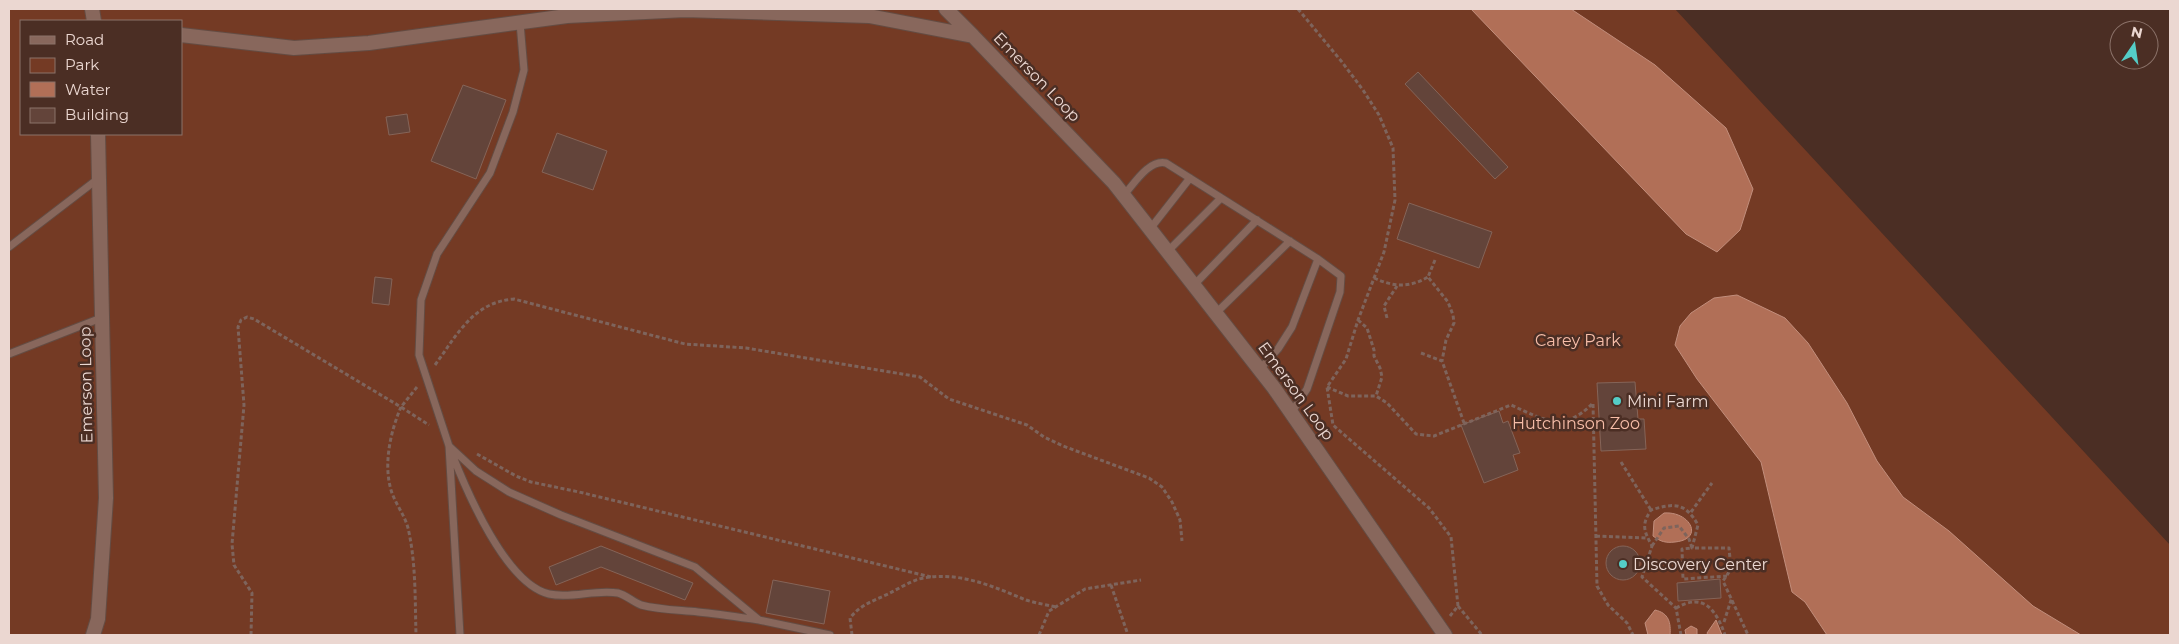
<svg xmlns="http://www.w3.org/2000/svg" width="2179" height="644" viewBox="0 0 2179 644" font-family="Montserrat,sans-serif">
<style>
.green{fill:#743a24;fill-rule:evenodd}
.water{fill:#b16f57;stroke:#c28e7c}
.building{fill:#63443a;stroke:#856458}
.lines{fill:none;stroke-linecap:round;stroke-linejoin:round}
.service-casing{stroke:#644c43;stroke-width:9}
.minor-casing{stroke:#644c43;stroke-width:16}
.path{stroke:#7e645c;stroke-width:3;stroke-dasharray:4 2.5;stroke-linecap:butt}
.service{stroke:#88675c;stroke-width:7}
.minor{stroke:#88675c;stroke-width:14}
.poi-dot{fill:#54cdc7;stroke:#4b2e24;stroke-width:2}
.labels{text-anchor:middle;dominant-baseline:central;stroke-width:5;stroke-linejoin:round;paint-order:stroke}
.street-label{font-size:16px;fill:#ebd7d1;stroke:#4b2e24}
.park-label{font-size:16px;fill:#f7bda8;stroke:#4b2e24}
.poi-label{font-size:16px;fill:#ebd7d1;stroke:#4b2e24;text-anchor:start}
</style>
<rect width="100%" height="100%" fill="#4b2e24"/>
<!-- green -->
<path class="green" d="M9,9H1675L2170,545V635H9ZM21,21H181V134H21Z"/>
<!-- water -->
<path class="water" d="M1471,9H1571L1655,65L1726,128L1753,189L1740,230L1717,252L1686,234Z
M1737,295L1785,318L1808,343L1847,403L1877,461L1903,497L1949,531L2033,606L2081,635H1827L1805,602L1792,592L1761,462L1697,379L1675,345L1680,326L1691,313L1714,298Z
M1664,513C1690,511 1705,539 1675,542C1666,543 1661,542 1653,536L1654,521Z
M1655,610C1669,613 1671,623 1670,635H1648L1645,623Z
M1716,620L1722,635H1708L1707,633Z
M1691,626L1697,629V635H1686L1685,630Z"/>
<!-- building -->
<path class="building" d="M1418,72L1508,167L1495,179L1405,84Z
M463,85L506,100L476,179L431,161Z
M407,114L410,132L389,135L386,117Z
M557,133L607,151L593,190L542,172Z
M1409,203L1492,232L1479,268L1397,239Z
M375,277L392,279L389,305L372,303Z
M1635,382L1638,419H1644L1646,449L1601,451L1597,383Z
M1499,411L1503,423L1508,421L1520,453L1513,455L1518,470L1484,483L1461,425Z
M1606 563a17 17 0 1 1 34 0a17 17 0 1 1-34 0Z
M601,546L693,583L685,600L601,567L556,585L549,567Z
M1720,579L1721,598L1678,601L1677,583Z
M773,580L830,591L824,624L766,613Z"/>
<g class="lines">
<!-- service casing -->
<g class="service-casing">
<path id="service" d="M1124,195C1134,184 1149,159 1166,163L1318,259L1341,276L1340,292L1307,389L1291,413
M1150,229L1190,178
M9,247L99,178
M1168,251L1221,198
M1194,285L1257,220
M1216,313L1290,241
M9,354L101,318
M1260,369L1278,349L1292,327L1318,259
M449,446L476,471L509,492L561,515L695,567L759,620L830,635
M452,454C467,492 506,584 549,594C572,599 595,589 618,593C626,595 633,602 641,605C660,610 679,610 698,612C718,614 738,617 759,620
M460,635L449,446L419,355L421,300L437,254L490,173L513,112L524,70L520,23"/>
</g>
<!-- minor casing -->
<g class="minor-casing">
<path id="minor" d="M92,9L94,21
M946,9L973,36
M181,35L294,48L369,43L567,16L685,10L869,16L973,36L1114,183L1274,388L1445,635
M93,635L98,619L106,498L98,134"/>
</g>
<!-- path -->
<path class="path" d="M1298,9L1342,62L1363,90L1379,115L1393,148L1395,200L1384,252L1358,320L1346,359L1327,387L1333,425L1429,508L1451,537L1458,606L1450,616
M1435,260L1428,277L1448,302L1453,315L1454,323L1446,340L1442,361
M1374,278C1394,287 1409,288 1428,277
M1387,318L1384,306L1397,286
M1358,320L1367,328L1374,350V356L1380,368L1382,377L1376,396
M1421,353L1442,361L1464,423
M435,365C457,335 473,302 514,299L685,344L746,348L920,377L949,399L1027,425L1044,437L1063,446L1149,478L1162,487L1172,502L1180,520L1182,541
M417,387L401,407L429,425
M1327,387L1348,396H1376L1387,403L1416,434L1434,436L1511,405C1544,420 1564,433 1593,403L1597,586L1608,605L1627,623L1633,635
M477,454L516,476L531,482L579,492L931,577
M1621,462L1651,510
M1691,512L1712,483
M1596,536L1648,538
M1652,546L1664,528L1679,526L1689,539L1692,548L1682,549L1683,579L1727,576
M1111,585L1128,635
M1458,606L1482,635
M1676,608C1704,592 1716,610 1725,635
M1724,622L1732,597
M251,635L252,593L234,565L232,544L244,405L238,327L241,320L247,317L254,319L401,407C391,430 384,461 390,486C393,501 404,513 408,528C416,562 415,600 416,635
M852,635L850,618C860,605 873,601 888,594C898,589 909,582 919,579C957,570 992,586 1026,600C1036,603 1047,605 1056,607
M1039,635L1049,611L1085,589L1141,580
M1681,635L1676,608L1642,577L1652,546C1644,531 1641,525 1651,510C1674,503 1685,502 1698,525L1692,548H1729L1731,569L1723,581L1748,635"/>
<!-- service -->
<use href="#service" class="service"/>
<!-- minor -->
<use href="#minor" class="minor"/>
</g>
<!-- markers -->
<g class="poi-dot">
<circle cx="1617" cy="401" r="5"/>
<circle cx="1623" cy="564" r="5"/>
</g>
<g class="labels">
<!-- street labels -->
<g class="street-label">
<text transform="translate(1037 77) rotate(46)">Emerson Loop</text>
<text transform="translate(86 385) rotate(-91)">Emerson Loop</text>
<text transform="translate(1296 391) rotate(54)">Emerson Loop</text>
</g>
<!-- park labels -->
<g class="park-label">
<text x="1578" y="340">Carey Park</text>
<text x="1576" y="423">Hutchinson Zoo</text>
</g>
<!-- poi labels -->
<g class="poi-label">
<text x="1627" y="401">Mini Farm</text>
<text x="1633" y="564">Discovery Center</text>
</g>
</g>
<!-- border -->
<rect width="2179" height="644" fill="none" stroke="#ebd7d1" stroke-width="20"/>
<!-- legend -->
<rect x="20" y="20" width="162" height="115" fill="#4b2e24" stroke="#8b7269"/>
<rect x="30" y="36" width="25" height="8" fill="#88675c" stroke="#8b7269"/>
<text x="65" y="45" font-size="15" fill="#ebd7d1">Road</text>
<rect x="30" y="58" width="25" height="15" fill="#743a24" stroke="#8b7269"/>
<text x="65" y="70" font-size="15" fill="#ebd7d1">Park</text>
<rect x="30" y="82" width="25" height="15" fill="#b16f57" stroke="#8b7269"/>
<text x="65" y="95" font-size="15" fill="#ebd7d1">Water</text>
<rect x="30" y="108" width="25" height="15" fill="#63443a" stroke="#8b7269"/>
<text x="65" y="120" font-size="15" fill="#ebd7d1">Building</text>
<!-- north arrow -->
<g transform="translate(2134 45) rotate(13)"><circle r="24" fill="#4b2e24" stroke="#8b7269"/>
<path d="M0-4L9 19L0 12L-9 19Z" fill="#54cdc7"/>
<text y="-8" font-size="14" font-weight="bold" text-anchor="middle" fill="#ebd7d1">N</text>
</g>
</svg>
